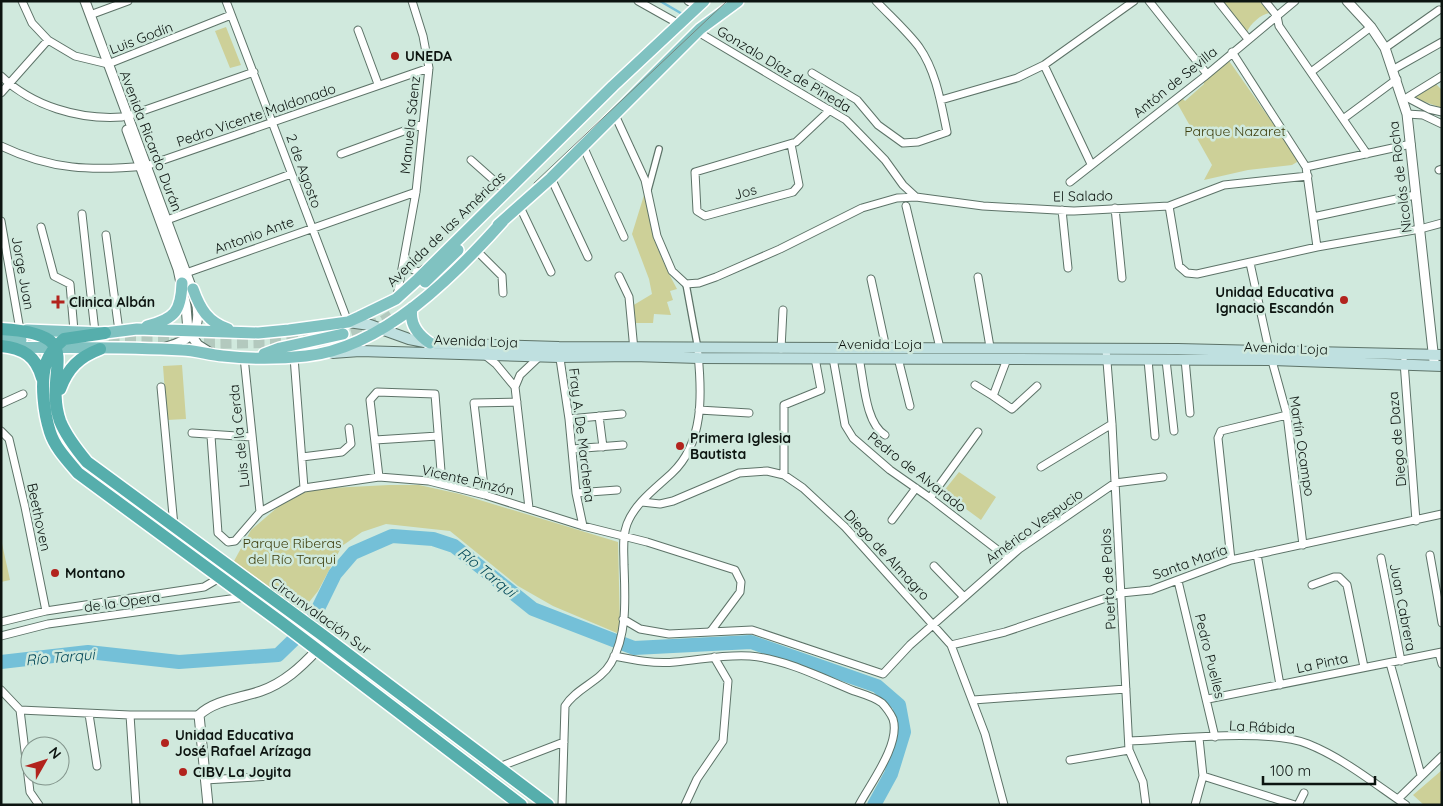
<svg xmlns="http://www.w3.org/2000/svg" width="1443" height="806" viewBox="0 0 1443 806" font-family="Quicksand,sans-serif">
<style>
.green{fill:#cdd098}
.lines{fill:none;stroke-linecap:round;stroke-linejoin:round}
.stream{stroke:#74c0d8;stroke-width:2.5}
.river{stroke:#74c0d8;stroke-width:14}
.primary-tunnel{stroke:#b3c9be;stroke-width:11;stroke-dasharray:11 5.5;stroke-linecap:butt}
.pedestrian-casing{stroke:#5d7368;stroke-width:8}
.minor-casing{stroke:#5d7368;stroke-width:9}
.tertiary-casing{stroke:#5d7368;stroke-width:11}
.secondary-casing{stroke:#5d7368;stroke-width:12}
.primary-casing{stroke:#fff;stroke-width:14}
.trunk-casing{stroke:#fff;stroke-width:15}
.pedestrian{stroke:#fff;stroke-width:5.5}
.minor{stroke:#fff;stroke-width:7}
.tertiary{stroke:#fff;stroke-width:9}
.secondary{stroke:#bfe0e0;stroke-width:10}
.primary{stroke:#80c2c1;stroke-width:11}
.trunk{stroke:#56aeac;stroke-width:12}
.tram{stroke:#77887f;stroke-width:1}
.poi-dot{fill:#b2231d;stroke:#d0e9dd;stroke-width:2}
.labels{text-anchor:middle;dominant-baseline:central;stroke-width:5;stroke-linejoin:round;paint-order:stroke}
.street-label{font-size:14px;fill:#0c1410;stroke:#d0e9dd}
.poi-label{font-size:14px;font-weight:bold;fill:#0c1410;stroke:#d0e9dd;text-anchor:start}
.park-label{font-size:14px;fill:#3d3e0d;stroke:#d0e9dd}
.water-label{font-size:15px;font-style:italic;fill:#004758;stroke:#d0e9dd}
</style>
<rect width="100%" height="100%" fill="#d0e9dd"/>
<!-- green -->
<path class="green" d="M1222,1H1259L1270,13C1261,14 1250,24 1247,32Z
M226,27L241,65L230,68L215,31Z
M1227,58L1296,156L1297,162L1292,165L1248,170L1204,180L1212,165L1176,101L1181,97L1185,101L1204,84L1203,80Z
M1436,84L1442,90V108L1414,98Z
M645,192C650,232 658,254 677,289L670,291L673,300L667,302L671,315L654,314L653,323H634L632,306L652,294L649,279L632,234Z
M182,365L186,419L167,420L163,366Z
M959,472L996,497L981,520L943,492Z
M389,485H419L460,494L618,542L620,626L617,633L553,606L518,586L450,531L386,524L362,532L342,546L318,591L302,611L234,561L251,530L279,506L311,489Z
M1,539L10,580L1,582Z
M1442,770V805H1424L1413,795Z"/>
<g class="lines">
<!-- stream -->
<path class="stream" d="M660,1L684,15"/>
<!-- river -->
<path class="river" d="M1,662L88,652L179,662L278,655L311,623L335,574L353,553L392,536L433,539L454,546L533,609L634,648L751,642L877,686L899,705L904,732L891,774L874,805"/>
<!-- primary-tunnel -->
<path class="primary-tunnel" d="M335,336L383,321L394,314
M287,338L330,332
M92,339H178
M21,340L50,342
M171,344L295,342"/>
<!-- pedestrian casing -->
<g class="pedestrian-casing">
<path id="pedestrian" d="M648,190L659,149
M686,284L698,349"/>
</g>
<!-- minor casing -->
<g class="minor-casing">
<path id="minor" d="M22,1L32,23L48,40L75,56L108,64L231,15
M226,1L348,322
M638,1L679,24
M688,1L697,6
M1149,1L1207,74
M1218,1L1248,39
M1265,1L1277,16L1279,26L1367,154
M90,15L128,1
M358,30L378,84
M698,32L846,120L885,160L903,185L916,197
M1385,48L1439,10
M1232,52L1306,167L1317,247
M1044,65L1091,164
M1394,69L1442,42
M1311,72L1371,27
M812,73L857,100L878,125L903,143L918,142L947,132C941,103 936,71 919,47C907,31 890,16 876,1
M1,76C32,106 79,120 122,117
M1,93L48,40
M1408,98L1429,109L1442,112
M941,100L1017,78L1044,65L1134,1
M1403,100L1442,76
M1407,114L1423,115L1442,124
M615,115L645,180L657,236L672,271L686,284L699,283L716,277L780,249L862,208L897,198L916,197L983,206L1074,211L1169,206L1179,266L1187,273L1197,274L1317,247L1420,229L1442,223
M128,116L254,72
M1343,119L1397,79
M791,144L799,185L793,192L705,216L697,211L695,172L796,142L830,110
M1,146C51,170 92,171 146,166L429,68
M583,146L624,237
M341,154L423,124
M471,160L507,192
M1306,167L1411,144
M1439,170L1442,169
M551,178L588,257
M1070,182L1204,77L1295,1
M906,206L940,348
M1169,206L1224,185L1308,176
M520,207L551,272
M1115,208L1122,278
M1062,210L1068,268
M82,214L95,332
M1313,217L1415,195
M167,220L291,174
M1,221L20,330
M41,227L54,276L70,284L74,331
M106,235L119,331
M477,251L502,276L503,293
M405,256C407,266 410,270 420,272L424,269
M1250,263L1269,350L1287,415L1303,545
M186,273L416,192
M619,276L629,297L634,350
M978,277L990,347
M871,279L886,348
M397,296L416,192L429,68L423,36L412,1
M781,349L783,310
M1106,349L1112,424L1129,750L1143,782L1146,805
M559,352L569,419L576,493L583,526
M486,356L496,364L515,387
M244,357L260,512
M294,357L304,488
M833,358L845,425L853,438L890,470L930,498L1008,558
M859,358C864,380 865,423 885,435
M898,358L910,406
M1007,359L993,396L1012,409L1037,386
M1185,359L1190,413
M1148,360L1155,436
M1166,360L1174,431
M1404,362L1416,521
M975,385L993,396
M161,387L174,526
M1,404L23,394
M699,410L749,413
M599,416L603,447
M569,419L622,414
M1,431L9,439L25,507L46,611
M192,433L252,437
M211,436L218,533L228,542L235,541L260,512L304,488L379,477L429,481L485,495L583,526L647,542L735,570L741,582L740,592L711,631
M375,440L438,436
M572,449L623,445
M302,457L342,452L351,444L349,428
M1041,467L1112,424
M784,475V405L821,390L815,358
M379,477L370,400L377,392L435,394L442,484
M576,493L617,490
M485,495L474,403L517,402
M930,498L978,432
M642,502L660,504L673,501L739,473L767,471L784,475L803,488L845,527L951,645L985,734L1004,805
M529,508L515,387L520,375L539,357
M892,520L916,488
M1257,554L1280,685
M1430,555L1442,623
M1381,558L1401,661
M1231,560L1218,438L1221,431L1287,415
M934,566L964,597
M1178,581L1215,737
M1312,585L1334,577H1339L1347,585L1364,667
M623,619L640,629L669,634L752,630L883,674L910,645L1019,549L1115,483L1163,477
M1,622L46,611L204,587L233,570
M1,636L48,624L245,597
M951,645L1005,632L1121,593L1151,590L1231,560L1442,514
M1439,653L1442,664
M614,656C634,660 654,664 675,662C700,660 724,654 750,656C785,659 822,678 854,691C863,694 874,697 882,703C885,706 891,714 893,719C901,744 870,784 859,805
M1390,663L1421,775
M1,690L20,710
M1208,699L1442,652
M973,700L1126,689
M89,714L97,766
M130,715L136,805
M1129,741C1173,739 1270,728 1308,744C1343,758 1375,784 1406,805
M1070,760L1129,750
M499,767L564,742
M1203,776L1295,805
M205,780L271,776
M1398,799L1442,756
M39,805L30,792L20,710L130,715H199
M562,805L565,706C576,688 600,682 611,663C628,634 625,596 624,565C624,551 622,537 627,524C635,503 656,488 672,473C704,443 702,394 698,354
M685,805L697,779L723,741L728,681L714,657
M1195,805L1203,776L1199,738
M1298,805L1304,793"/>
</g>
<!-- tertiary casing -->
<g class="tertiary-casing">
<path id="tertiary" d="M85,1L196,300C202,328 193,340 166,347
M1347,1L1371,27L1385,48L1407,114L1434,361
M127,130L178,269L186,306L188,331L198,345L209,352
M208,805L199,715C215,700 241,698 261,691C284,683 301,667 317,650"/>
</g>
<!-- secondary casing -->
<g class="secondary-casing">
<path id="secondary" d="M348,322L370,325L409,339L430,343L559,347L1178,349L1442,355
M332,353L360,351L559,357L633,356L699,358L1272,360L1442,366"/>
</g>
<!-- primary casing -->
<g class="primary-casing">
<path id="primary" d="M498,225L551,178L700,29L738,1
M425,282L458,250
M193,289C200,309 208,322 228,329
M412,308C409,324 418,335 430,343
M147,326C175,319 181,311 182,283
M27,330L105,333L137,329L258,333L289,330L348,322L359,317L396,299L418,279L613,86L704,1
M1,340H21
M14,347C70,348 126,347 182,350C195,350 209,355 223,356C250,359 279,359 306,356C383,348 454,276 503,221
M264,354L280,348L343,334"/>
</g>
<!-- trunk casing -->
<g class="trunk-casing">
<path id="trunk" d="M1,329C91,334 42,367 60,421C66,436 77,450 87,462L321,634L548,805
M105,333L64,339C57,345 49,354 46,363C40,383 44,413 50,432C55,448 68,461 78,473L282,623L521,805
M1,346C23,348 36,356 42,378
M60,389C68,368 79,357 100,349"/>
</g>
<!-- pedestrian -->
<use href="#pedestrian" class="pedestrian"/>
<!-- minor -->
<use href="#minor" class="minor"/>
<!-- tertiary -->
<use href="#tertiary" class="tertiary"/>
<!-- secondary -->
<use href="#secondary" class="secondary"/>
<!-- primary -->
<use href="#primary" class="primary"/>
<!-- trunk -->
<use href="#trunk" class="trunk"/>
<!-- tram -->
<path class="tram" d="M534,183L727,1"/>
</g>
<!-- markers -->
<g class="poi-dot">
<circle cx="395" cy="56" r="5"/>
<circle cx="1344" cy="300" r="5"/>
<path d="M55.5 294.5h5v5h5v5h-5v5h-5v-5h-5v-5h5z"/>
<circle cx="680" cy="446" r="5"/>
<circle cx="55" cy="573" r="5"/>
<circle cx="165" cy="743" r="5"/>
<circle cx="183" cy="772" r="5"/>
</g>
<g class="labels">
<!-- street labels -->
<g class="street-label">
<text transform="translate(141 38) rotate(-21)">Luis Godín</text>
<text transform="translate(784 69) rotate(31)">Gonzalo Díaz de Pineda</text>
<text transform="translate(1175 82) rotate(-39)">Antón de Sevilla</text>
<text transform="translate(256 115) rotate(-19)">Pedro Vicente Maldonado</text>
<text transform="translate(410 125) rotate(-84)">Manuela Sáenz</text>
<text transform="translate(151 141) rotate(69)">Avenida Ricardo Durán</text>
<text transform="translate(304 171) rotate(70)">2 de Agosto</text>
<text transform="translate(1400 177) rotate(-97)">Nicolás de Rocha</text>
<text transform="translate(745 192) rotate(-16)">Jos</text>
<text transform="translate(1083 196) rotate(-1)">El Salado</text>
<text transform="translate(446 229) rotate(-44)">Avenida de las Américas</text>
<text transform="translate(254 235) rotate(-20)">Antonio Ante</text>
<text transform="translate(23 273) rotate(80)">Jorge Juan</text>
<text transform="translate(476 341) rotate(2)">Avenida Loja</text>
<text x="880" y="344">Avenida Loja</text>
<text transform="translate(1286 348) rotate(2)">Avenida Loja</text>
<text transform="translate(582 435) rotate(83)">Fray A. De Marchena</text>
<text transform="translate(239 436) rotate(-96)">Luis de la Cerda</text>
<text transform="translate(1397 439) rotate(-95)">Diego de Daza</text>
<text transform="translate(1302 446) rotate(81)">Martín Ocampo</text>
<text transform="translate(917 472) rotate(38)">Pedro de Alvarado</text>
<text transform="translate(468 480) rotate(13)">Vicente Pinzón</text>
<text transform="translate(39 517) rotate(78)">Beethoven</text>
<text transform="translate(1034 526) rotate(-36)">Américo Vespucio</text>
<text transform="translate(887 555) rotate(47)">Diego de Almagro</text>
<text transform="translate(1190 562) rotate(-20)">Santa María</text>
<text transform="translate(1108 579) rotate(-93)">Puerto de Palos</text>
<text transform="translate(122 602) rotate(-8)">de la Opera</text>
<text transform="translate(1403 607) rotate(79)">Juan Cabrera</text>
<text transform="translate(321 616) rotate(36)">Circunvalación Sur</text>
<text transform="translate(1210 656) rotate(76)">Pedro Puelles</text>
<text transform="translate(1322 663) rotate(-12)">La Pinta</text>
<text transform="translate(1262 727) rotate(3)">La Rábida</text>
</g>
<!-- poi labels -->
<g class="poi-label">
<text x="405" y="56">UNEDA</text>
<text x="1334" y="292" text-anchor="end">Unidad Educativa<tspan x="1334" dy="16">Ignacio Escandón</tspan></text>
<text x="69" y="302">Clinica Albán</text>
<text x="690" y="438">Primera Iglesia<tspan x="690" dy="16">Bautista</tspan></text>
<text x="65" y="573">Montano</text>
<text x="175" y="735">Unidad Educativa<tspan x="175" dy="16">José Rafael Arízaga</tspan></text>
<text x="193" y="772">CIBV La Joyita</text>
</g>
<!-- park labels -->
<g class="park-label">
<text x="1235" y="131">Parque Nazaret</text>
<text x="292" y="543">Parque Riberas<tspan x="292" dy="16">del Río Tarqui</tspan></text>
</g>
<!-- water labels -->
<g class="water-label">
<text transform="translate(487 572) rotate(39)">Río Tarqui</text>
<text transform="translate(60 657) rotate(-5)">Río Tarqui</text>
</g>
</g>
<!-- border -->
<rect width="1443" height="806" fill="none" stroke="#0c1410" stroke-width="5"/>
<!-- north arrow -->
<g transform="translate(45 761) rotate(51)"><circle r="24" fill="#d0e9dd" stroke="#82948b"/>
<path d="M0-4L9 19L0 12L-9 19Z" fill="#b2231d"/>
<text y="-8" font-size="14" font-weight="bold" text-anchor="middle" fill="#0c1410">N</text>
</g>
<!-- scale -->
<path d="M1263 776v8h112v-8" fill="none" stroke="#0c1410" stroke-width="2.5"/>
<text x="1270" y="776" font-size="15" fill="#0c1410" stroke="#d0e9dd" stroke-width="4" paint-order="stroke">100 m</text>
</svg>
